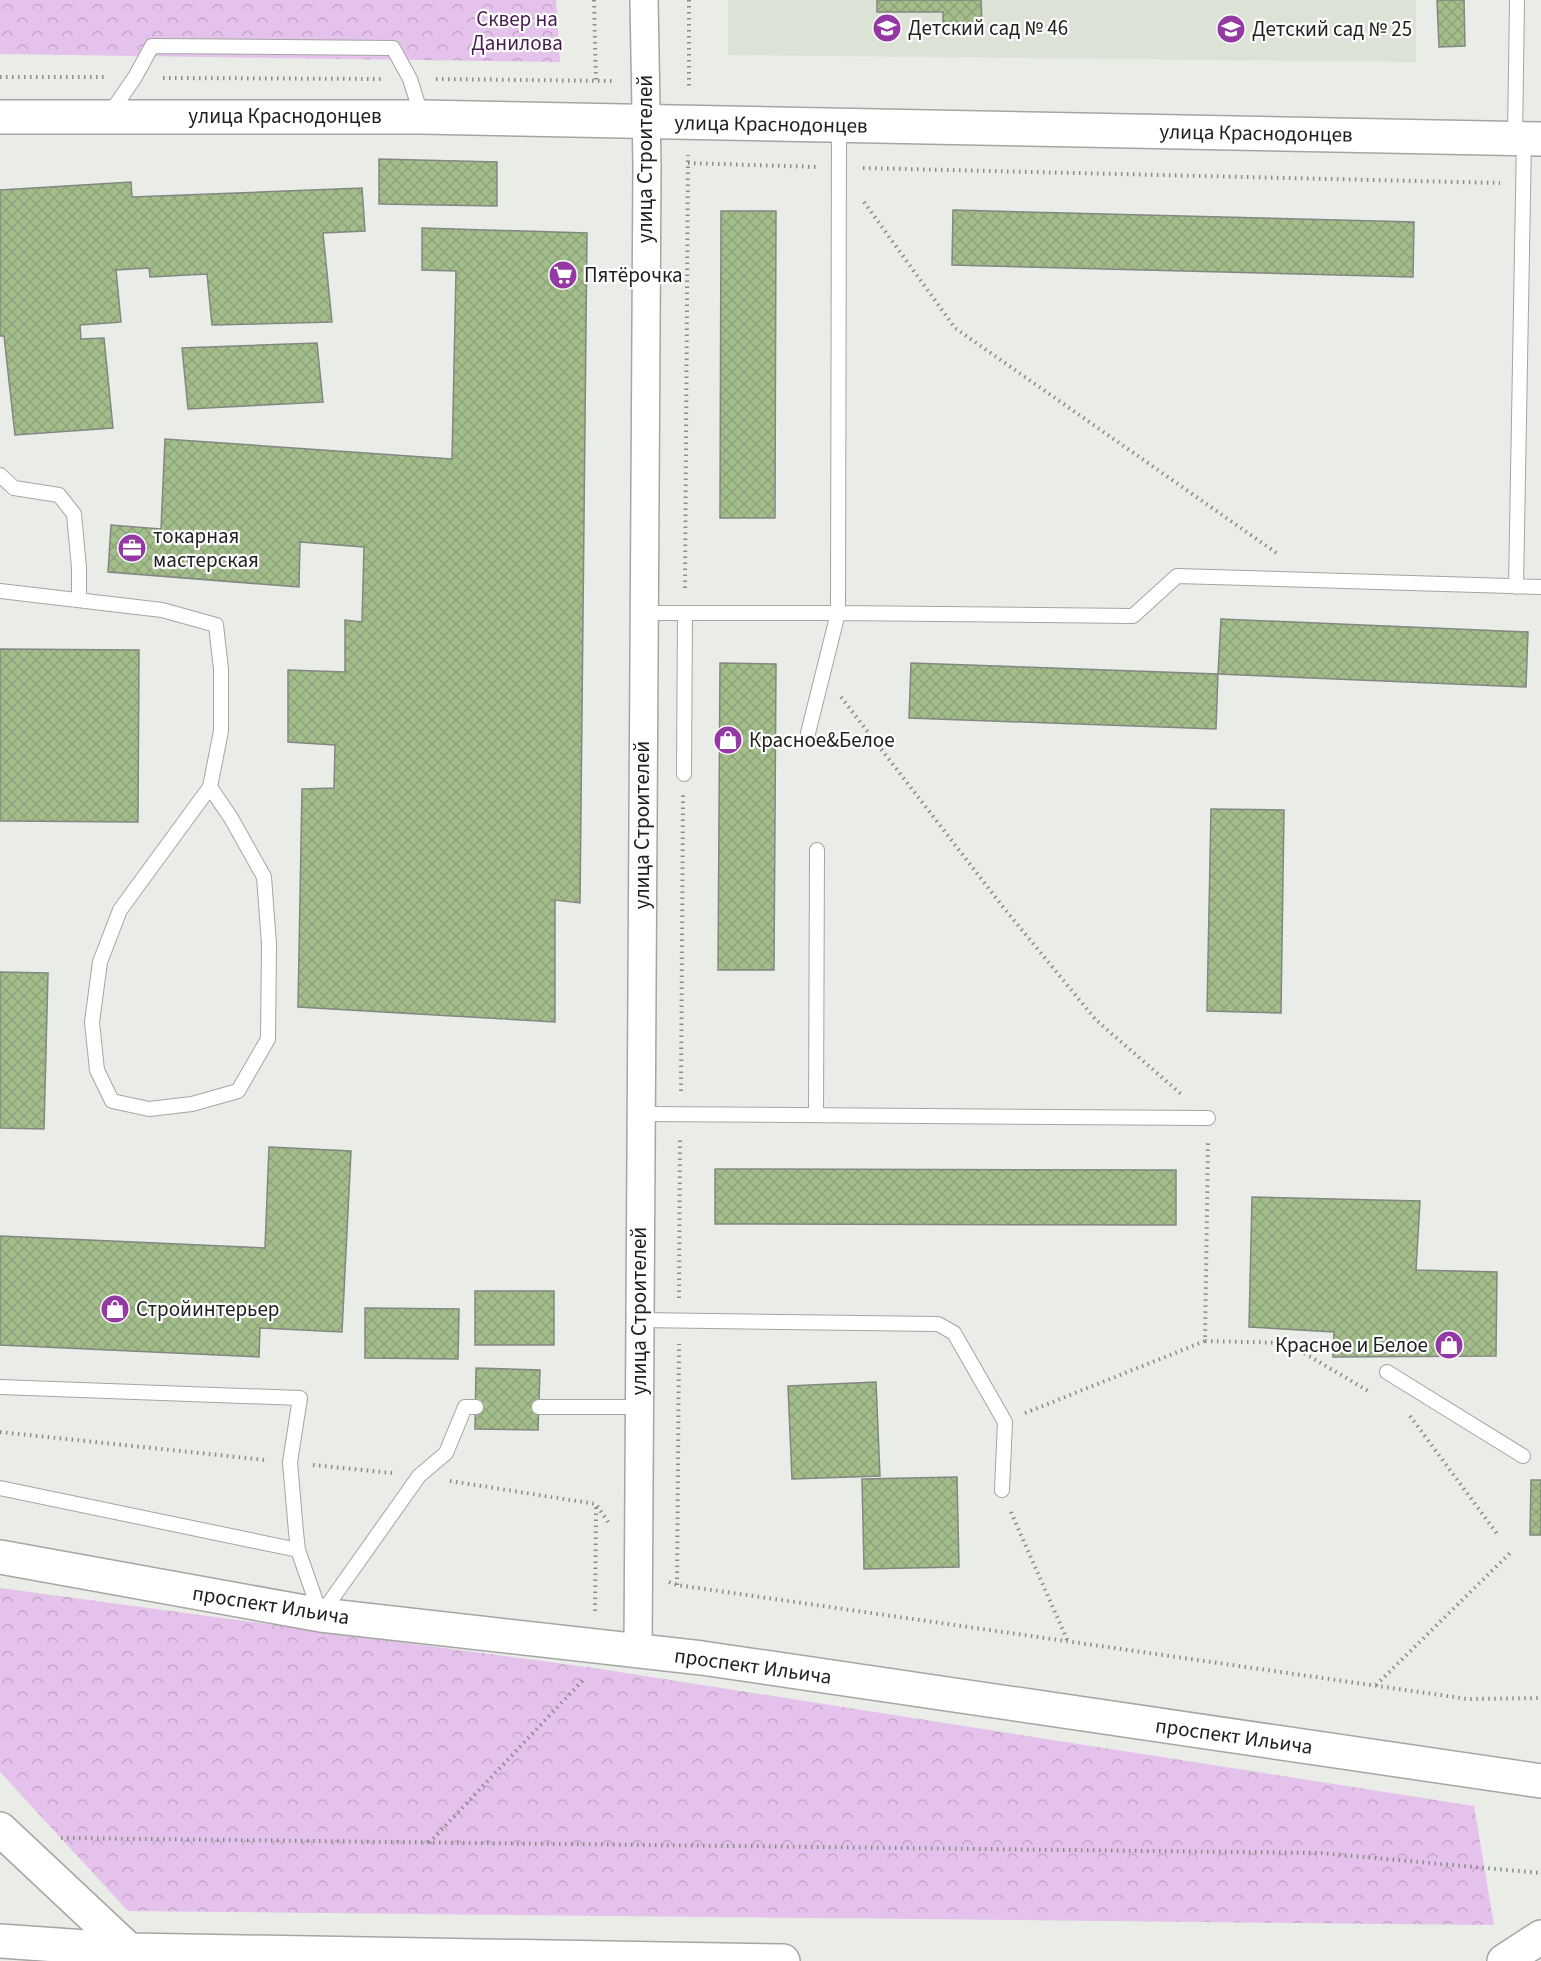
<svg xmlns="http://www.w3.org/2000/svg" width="1541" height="1961" viewBox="0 0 1541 1961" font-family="'Source Sans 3',sans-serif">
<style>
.built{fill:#dce2d6}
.park{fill:url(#park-crowns)}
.building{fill:url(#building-cross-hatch);stroke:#848682;stroke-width:1.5}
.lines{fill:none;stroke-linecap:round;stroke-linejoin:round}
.lane-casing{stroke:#a4a6a2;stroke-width:16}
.street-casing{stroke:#a4a6a2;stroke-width:30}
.secondary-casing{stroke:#a4a6a2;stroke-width:36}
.primary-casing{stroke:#a4a6a2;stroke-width:36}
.path{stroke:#8a8c88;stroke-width:4;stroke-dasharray:1.5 4.5;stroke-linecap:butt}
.lane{stroke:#fff;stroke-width:14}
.street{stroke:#fff;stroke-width:27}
.secondary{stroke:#fff;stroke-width:33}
.primary{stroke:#fff;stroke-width:33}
.labels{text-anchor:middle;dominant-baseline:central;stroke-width:4.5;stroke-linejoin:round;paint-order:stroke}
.park-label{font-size:21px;fill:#47194f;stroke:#fff}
.poi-label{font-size:21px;fill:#20211f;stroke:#fff;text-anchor:start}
.street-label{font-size:21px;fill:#20211f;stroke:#fff}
</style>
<defs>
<pattern id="park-crowns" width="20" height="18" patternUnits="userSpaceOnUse" patternTransform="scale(1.5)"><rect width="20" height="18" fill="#e5c2eb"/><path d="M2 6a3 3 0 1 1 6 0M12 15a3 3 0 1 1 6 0" fill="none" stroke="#c4a6c9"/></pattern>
<pattern id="building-cross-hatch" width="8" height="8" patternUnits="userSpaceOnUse" patternTransform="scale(1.5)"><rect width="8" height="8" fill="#a3bd8b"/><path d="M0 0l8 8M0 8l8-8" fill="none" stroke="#8ca278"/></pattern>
</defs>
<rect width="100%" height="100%" fill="#e9ece7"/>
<!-- built -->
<path class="built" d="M728,0H1416V62L728,55Z"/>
<!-- park -->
<path class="park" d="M0,0H556L560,62L0,54Z
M0,1588L594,1668L1474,1806L1494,1925L128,1911L0,1772Z"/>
<!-- building -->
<path class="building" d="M877,0H981L982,23H943V12H877Z
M1437,0H1464L1465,46L1439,47Z
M379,159L497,162V206L379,204Z
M131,182L132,197L362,188L365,231L323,233L332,322L212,325L207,274L150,277L149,268L116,270L121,322L80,325L81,339L104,338L113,428L15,435L4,336H0V190Z
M953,210L1414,222L1413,277L952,265Z
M721,211H776L775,518H720Z
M422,228L587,233L580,903L555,900V1022L298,1007L302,789L334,788L335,745L288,742V670L345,672V620L362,622L364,547L300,542L299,587L108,572L111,525L161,529L165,439L452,459L456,271L422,270Z
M317,343L323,402L188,409L182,348Z
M1221,619L1528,632L1526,687L1218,674Z
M0,649L139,650L138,822L0,821Z
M720,663L776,664L774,970H718Z
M911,663L1218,674L1216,729L909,718Z
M1211,809L1284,810L1281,1013L1207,1011Z
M0,972L48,973L44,1129L0,1128Z
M269,1147L351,1151L342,1332L260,1328L259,1357L0,1345V1236L265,1248Z
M715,1169L1176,1170V1225L715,1224Z
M1252,1197L1420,1201L1416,1270L1497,1272L1496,1356L1333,1357L1334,1332L1249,1327Z
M475,1291H554V1345H475Z
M365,1308L459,1309L458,1359L365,1358Z
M476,1368L540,1370L538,1430L475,1429Z
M876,1382L880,1476L792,1479L788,1386Z
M957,1477L959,1567L864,1569L862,1479Z
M1531,1480H1541V1535H1530Z"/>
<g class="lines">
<!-- lane casing -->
<g class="lane-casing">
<path id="lane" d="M109,115L135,77L152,46L393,48L410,79L422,117
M1515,138L1517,0
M0,475L14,488L59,495L74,514L79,568V599
M1516,587L1524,139
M0,591L162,610L216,625L221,669V731L210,787L120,910L100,962L92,1022L97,1070L112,1101L149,1109L192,1104L238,1091L268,1039L269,944L264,877L231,818L210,787
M643,613H838L1133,616L1177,576L1541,587
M808,733L838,613L839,125
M684,774L685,613
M640,1114L1208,1118
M816,1115L817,850
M639,1320L938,1324L954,1333L1005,1422L1002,1490
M1387,1372L1523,1456
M0,1387L300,1398L290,1462L296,1532L298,1550L320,1613
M539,1407H638
M0,1488L298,1550
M322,1613L419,1476L446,1453L465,1407H476"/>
</g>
<!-- street casing -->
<g class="street-casing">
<path id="street" d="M638,1650L647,164L644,0"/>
</g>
<!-- secondary casing -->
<g class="secondary-casing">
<path id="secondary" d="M0,117H422L1541,139
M0,1941L129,1950"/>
</g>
<!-- primary casing -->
<g class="primary-casing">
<path id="primary" d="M0,1557L321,1615L702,1658L1541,1781
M0,1829L129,1950L783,1961
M1504,1961L1541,1937"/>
</g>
<!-- path -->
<path class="path" d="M594,0L596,81
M689,0V88H691
M0,77H104
M163,78L383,79
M436,79L614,81
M688,163L816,167
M863,168L1500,183
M864,202L955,328L1278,554
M685,588L688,155
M841,697L1003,907L1096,1020L1181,1094
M681,1091L683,795
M679,1298L680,1137
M1205,1341L1287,1343L1370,1392
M1025,1413L1205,1341L1208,1143
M1410,1416L1498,1535
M0,1432L266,1460
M313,1465L392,1473
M450,1481L596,1504L608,1522
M1011,1512L1068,1642
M669,1582L677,1585L1468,1699L1541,1698
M677,1585L679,1344
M595,1611L596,1505
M1376,1685L1512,1551
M61,1838L1320,1853L1541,1873
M429,1843L585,1678"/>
<!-- lane -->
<use href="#lane" class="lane"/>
<!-- street -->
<use href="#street" class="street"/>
<!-- secondary -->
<use href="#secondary" class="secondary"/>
<!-- primary -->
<use href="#primary" class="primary"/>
</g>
<!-- icons -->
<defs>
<g id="school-disc" transform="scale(1.5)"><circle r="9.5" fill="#9439a4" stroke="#fff"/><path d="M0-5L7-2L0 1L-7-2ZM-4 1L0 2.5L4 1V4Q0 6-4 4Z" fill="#fff"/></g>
<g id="supermarket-disc" transform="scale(1.5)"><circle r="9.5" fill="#9439a4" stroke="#fff"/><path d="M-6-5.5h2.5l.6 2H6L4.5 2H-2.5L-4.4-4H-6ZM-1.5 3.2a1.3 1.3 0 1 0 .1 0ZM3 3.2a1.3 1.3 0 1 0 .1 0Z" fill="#fff"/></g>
<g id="office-disc" transform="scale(1.5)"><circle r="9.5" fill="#9439a4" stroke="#fff"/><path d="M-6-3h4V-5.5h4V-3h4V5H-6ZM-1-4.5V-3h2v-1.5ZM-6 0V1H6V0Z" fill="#fff"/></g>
<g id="shop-disc" transform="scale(1.5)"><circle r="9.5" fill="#9439a4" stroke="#fff"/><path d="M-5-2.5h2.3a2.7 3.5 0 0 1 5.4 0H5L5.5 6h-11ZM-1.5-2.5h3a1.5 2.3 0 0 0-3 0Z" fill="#fff"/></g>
</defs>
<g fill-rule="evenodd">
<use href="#school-disc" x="887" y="28"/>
<use href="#school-disc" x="1231" y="29"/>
<use href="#supermarket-disc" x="563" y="275"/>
<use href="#office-disc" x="132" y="548"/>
<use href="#shop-disc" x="728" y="740"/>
<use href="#shop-disc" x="115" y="1309"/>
<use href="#shop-disc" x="1449" y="1345"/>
</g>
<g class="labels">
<!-- park labels -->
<g class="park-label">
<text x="517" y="19">Сквер на<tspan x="517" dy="24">Данилова</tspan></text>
</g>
<!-- poi labels -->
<g class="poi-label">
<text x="908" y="28">Детский сад № 46</text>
<text x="1252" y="29">Детский сад № 25</text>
<text x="584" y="275">Пятёрочка</text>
<text x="153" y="536">токарная<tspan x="153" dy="24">мастерская</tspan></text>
<text x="749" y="740">Красное&amp;Белое</text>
<text x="136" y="1309">Стройинтерьер</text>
<text x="1428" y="1345" text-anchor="end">Красное и Белое</text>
</g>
<!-- street labels -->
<g class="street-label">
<text x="285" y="116">улица Краснодонцев</text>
<text transform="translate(771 124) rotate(1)">улица Краснодонцев</text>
<text transform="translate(1256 133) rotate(1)">улица Краснодонцев</text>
<text transform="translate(645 159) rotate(-90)">улица Строителей</text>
<text transform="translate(642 825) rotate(-90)">улица Строителей</text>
<text transform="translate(639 1311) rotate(-90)">улица Строителей</text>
<text transform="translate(271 1605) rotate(9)">проспект Ильича</text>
<text transform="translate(753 1666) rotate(8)">проспект Ильича</text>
<text transform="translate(1234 1736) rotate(8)">проспект Ильича</text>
</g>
</g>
</svg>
